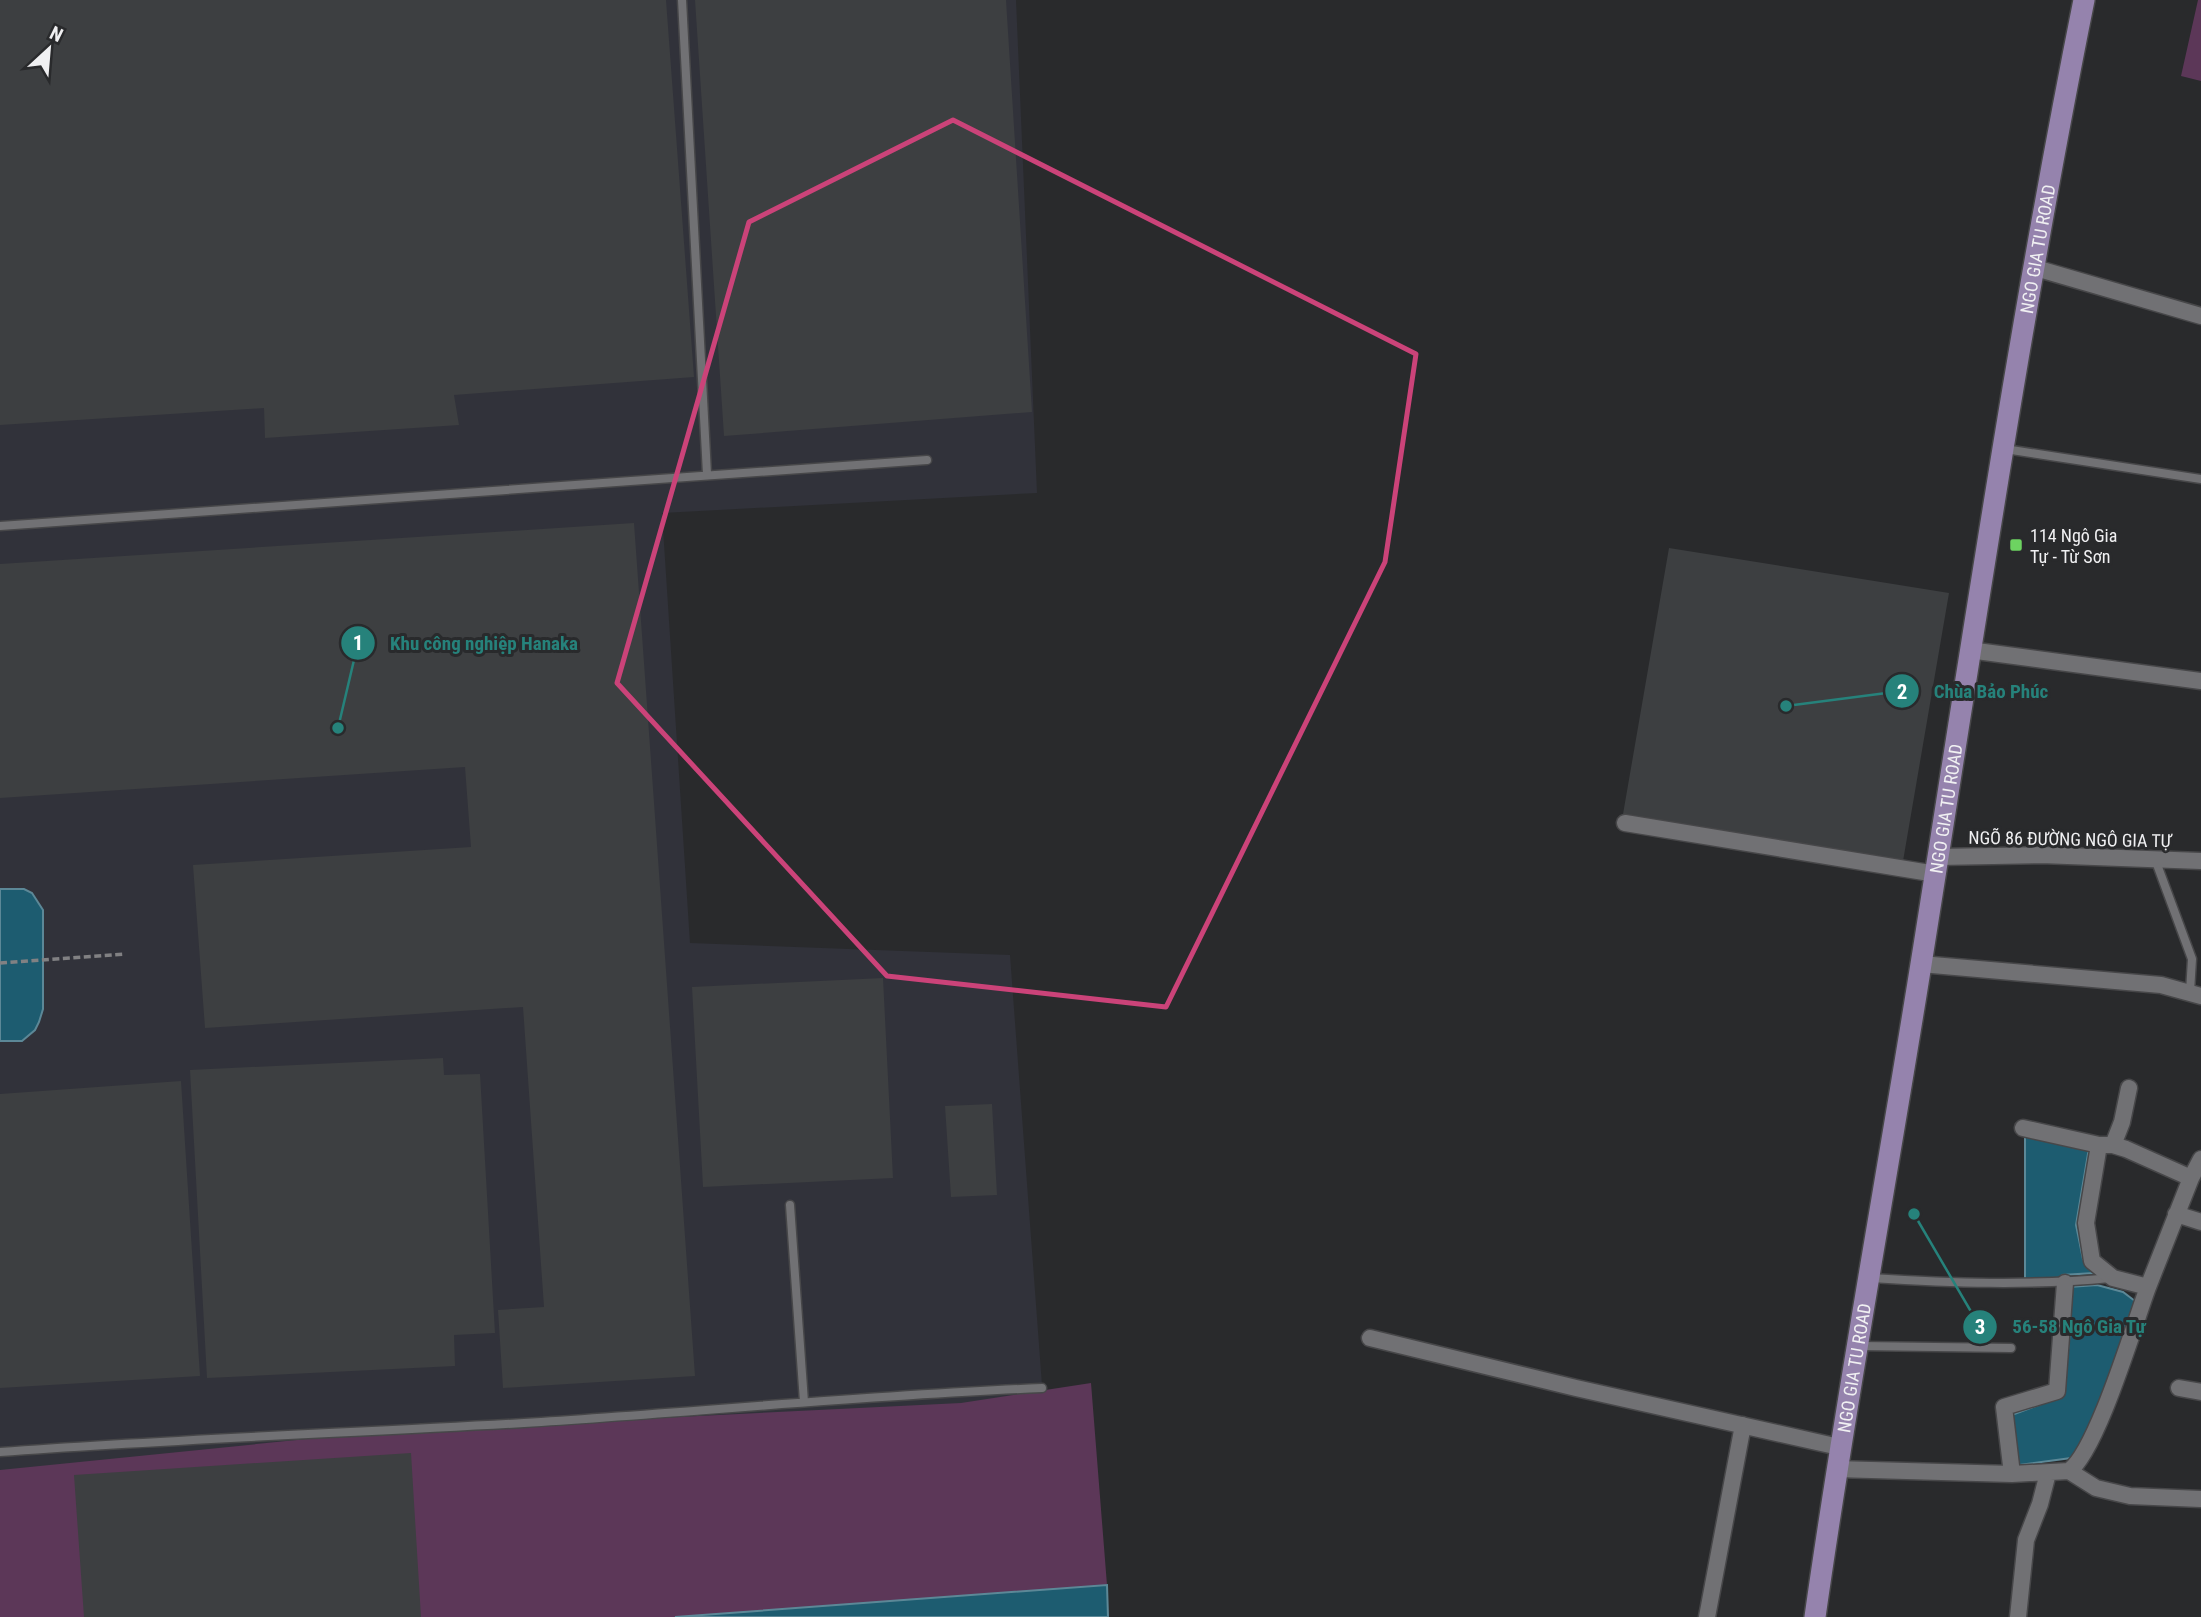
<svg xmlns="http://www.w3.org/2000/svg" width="2201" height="1617" viewBox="0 0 2201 1617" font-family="'Roboto Condensed',sans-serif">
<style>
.built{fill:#31323a}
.green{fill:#5c3758}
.water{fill:#1d5c70;stroke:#5c8897;stroke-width:2}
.building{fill:#3d3f41}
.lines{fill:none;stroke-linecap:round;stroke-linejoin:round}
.service-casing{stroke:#474749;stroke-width:11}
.minor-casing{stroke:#474749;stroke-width:19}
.primary-casing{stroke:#474749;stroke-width:24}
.path{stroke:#818183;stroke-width:3.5;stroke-dasharray:7 3.5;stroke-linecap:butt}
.service{stroke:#717174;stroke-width:8}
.minor{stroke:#717174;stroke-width:16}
.primary{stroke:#9583ad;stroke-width:21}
.marked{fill:none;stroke:#cb4379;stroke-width:5;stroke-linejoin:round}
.poi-dot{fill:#6dd361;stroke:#292a2c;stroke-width:2.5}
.labels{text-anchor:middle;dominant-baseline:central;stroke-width:6;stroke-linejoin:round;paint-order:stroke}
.street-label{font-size:18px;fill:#f0f0f2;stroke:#292a2c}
.poi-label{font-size:18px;fill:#f0f0f2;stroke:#292a2c;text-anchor:start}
.leader{fill:none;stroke:#26827b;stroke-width:2.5}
.callout-dot{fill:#26827b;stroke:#292a2c;stroke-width:2.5}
.mark-label{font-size:21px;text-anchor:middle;font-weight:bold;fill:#fff}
.callout-label{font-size:19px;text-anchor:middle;font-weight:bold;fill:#26827b;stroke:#292a2c;stroke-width:6;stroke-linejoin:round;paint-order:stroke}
</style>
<rect width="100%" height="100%" fill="#292a2c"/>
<!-- built -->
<path class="built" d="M0,0H1016L1037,493L662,513L690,943L1010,955L1044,1412L0,1474Z"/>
<!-- green -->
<path class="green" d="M2198,0H2201V81L2181,76Z
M1091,1383L1107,1585L675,1617H0V1470L376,1432L961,1403Z"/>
<!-- water -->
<path class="water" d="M0,889H24L32,893L43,910V1009L39,1022L35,1030L22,1041H0Z
M2025,1134L2089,1148L2076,1225L2083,1259L2094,1273L2062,1275L2061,1278L2025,1279Z
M2097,1285L2123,1292L2135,1301C2118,1353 2104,1413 2071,1458L2019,1465L2009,1416L2063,1396L2070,1331L2069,1287Z
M1107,1585L1108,1617H675Z"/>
<!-- building -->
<path class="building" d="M0,0H666L694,377L454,395L459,425L265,438L264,408L0,425Z
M695,0H1006L1032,412L724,436Z
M634,523L695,1376L503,1388L498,1310L544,1307L523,1007L205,1028L193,865L471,847L465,767L0,798V564Z
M1669,548L1949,593L1902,867L1622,820Z
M883,978L893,1178L703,1187L692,987Z
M443,1058L444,1075L480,1074L495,1333L454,1335L455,1366L207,1378L190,1070Z
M181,1081L200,1376L0,1388V1094Z
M992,1104L997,1195L951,1197L945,1106Z
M411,1453L421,1617H84L74,1475Z"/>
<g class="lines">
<!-- service casing -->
<g class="service-casing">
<path id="service" d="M682,0L707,474
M2005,449L2201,479
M0,526L927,460
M2155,859L2192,959L2190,992
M790,1205L804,1402
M1871,1278C1950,1283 2031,1286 2110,1278
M1860,1346L2011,1348
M0,1452C175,1439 349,1433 524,1423C697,1412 869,1395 1042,1388"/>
</g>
<!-- minor casing -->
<g class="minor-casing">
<path id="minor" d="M2032,267L2201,316
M1969,650L2201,681
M1625,823L1936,874
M1938,857L2041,855L2201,861
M1921,964L2161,985L2201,996
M2023,1128L2099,1145H2113L2126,1149L2191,1178
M2099,1145L2086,1223L2092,1261L2113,1278L2148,1287L2191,1178L2201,1159
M2113,1145L2122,1122L2129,1088
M2176,1214L2201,1222
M1370,1338L1576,1388L1839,1447
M2179,1388L2201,1392
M1836,1469L2012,1474L2069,1471
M2069,1471C2097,1451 2134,1325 2148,1287
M2069,1471L2096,1488L2130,1496L2201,1499
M2012,1474L2004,1407L2057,1391L2065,1283
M1707,1617L1743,1425
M2018,1617L2026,1540L2040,1504L2048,1473"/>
</g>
<!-- primary casing -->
<g class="primary-casing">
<g id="primary">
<path id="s1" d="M1815,1617C1846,1397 1887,1178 1922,958C1973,638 2020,318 2084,0"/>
</g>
</g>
<!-- path -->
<path class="path" d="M0,963L125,954"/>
<!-- service -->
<use href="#service" class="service"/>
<!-- minor -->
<use href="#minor" class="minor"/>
<!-- primary -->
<use href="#primary" class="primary"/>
</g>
<!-- marked area -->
<path class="marked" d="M953,120L1416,354L1385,562L1166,1007L887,976L617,683L749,222Z"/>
<!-- markers -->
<rect class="poi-dot" x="2009" y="538" width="14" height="14" rx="3.5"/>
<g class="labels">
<!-- street labels -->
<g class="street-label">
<text stroke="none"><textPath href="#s1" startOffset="1386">NGO GIA TU ROAD</textPath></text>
<text stroke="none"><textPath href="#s1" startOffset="819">NGO GIA TU ROAD</textPath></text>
<text transform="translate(2070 839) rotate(1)">NGÕ 86 ĐƯỜNG NGÔ GIA TỰ</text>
<text stroke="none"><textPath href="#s1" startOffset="252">NGO GIA TU ROAD</textPath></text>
</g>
<!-- poi labels -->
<g class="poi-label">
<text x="2030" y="535">114 Ngô Gia<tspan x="2030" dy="21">Tự - Từ Sơn</tspan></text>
</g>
</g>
<!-- callouts -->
<path class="leader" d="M338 728L358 643M1786 706L1902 691M1914 1214L1980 1327"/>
<g class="callout-dot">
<circle cx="338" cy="728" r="7"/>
<circle cx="1786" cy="706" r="7"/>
<circle cx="1914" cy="1214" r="7"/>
<circle cx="358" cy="643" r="18"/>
<circle cx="1902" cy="691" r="18"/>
<circle cx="1980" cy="1327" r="18"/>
</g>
<g class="mark-label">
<text x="358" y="650">1</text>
<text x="1902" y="699">2</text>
<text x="1980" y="1334">3</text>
</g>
<g class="callout-label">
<text x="484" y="650">Khu công nghiệp Hanaka</text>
<text x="1991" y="698">Chùa Bảo Phúc</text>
<text x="2079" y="1333">56-58 Ngô Gia Tự</text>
</g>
<!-- north arrow -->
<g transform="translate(49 49) rotate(26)" stroke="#292a2c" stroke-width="5" paint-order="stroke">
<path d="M0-5L12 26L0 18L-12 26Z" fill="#f0f0f2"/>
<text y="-10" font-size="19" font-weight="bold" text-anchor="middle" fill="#f0f0f2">N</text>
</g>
</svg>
